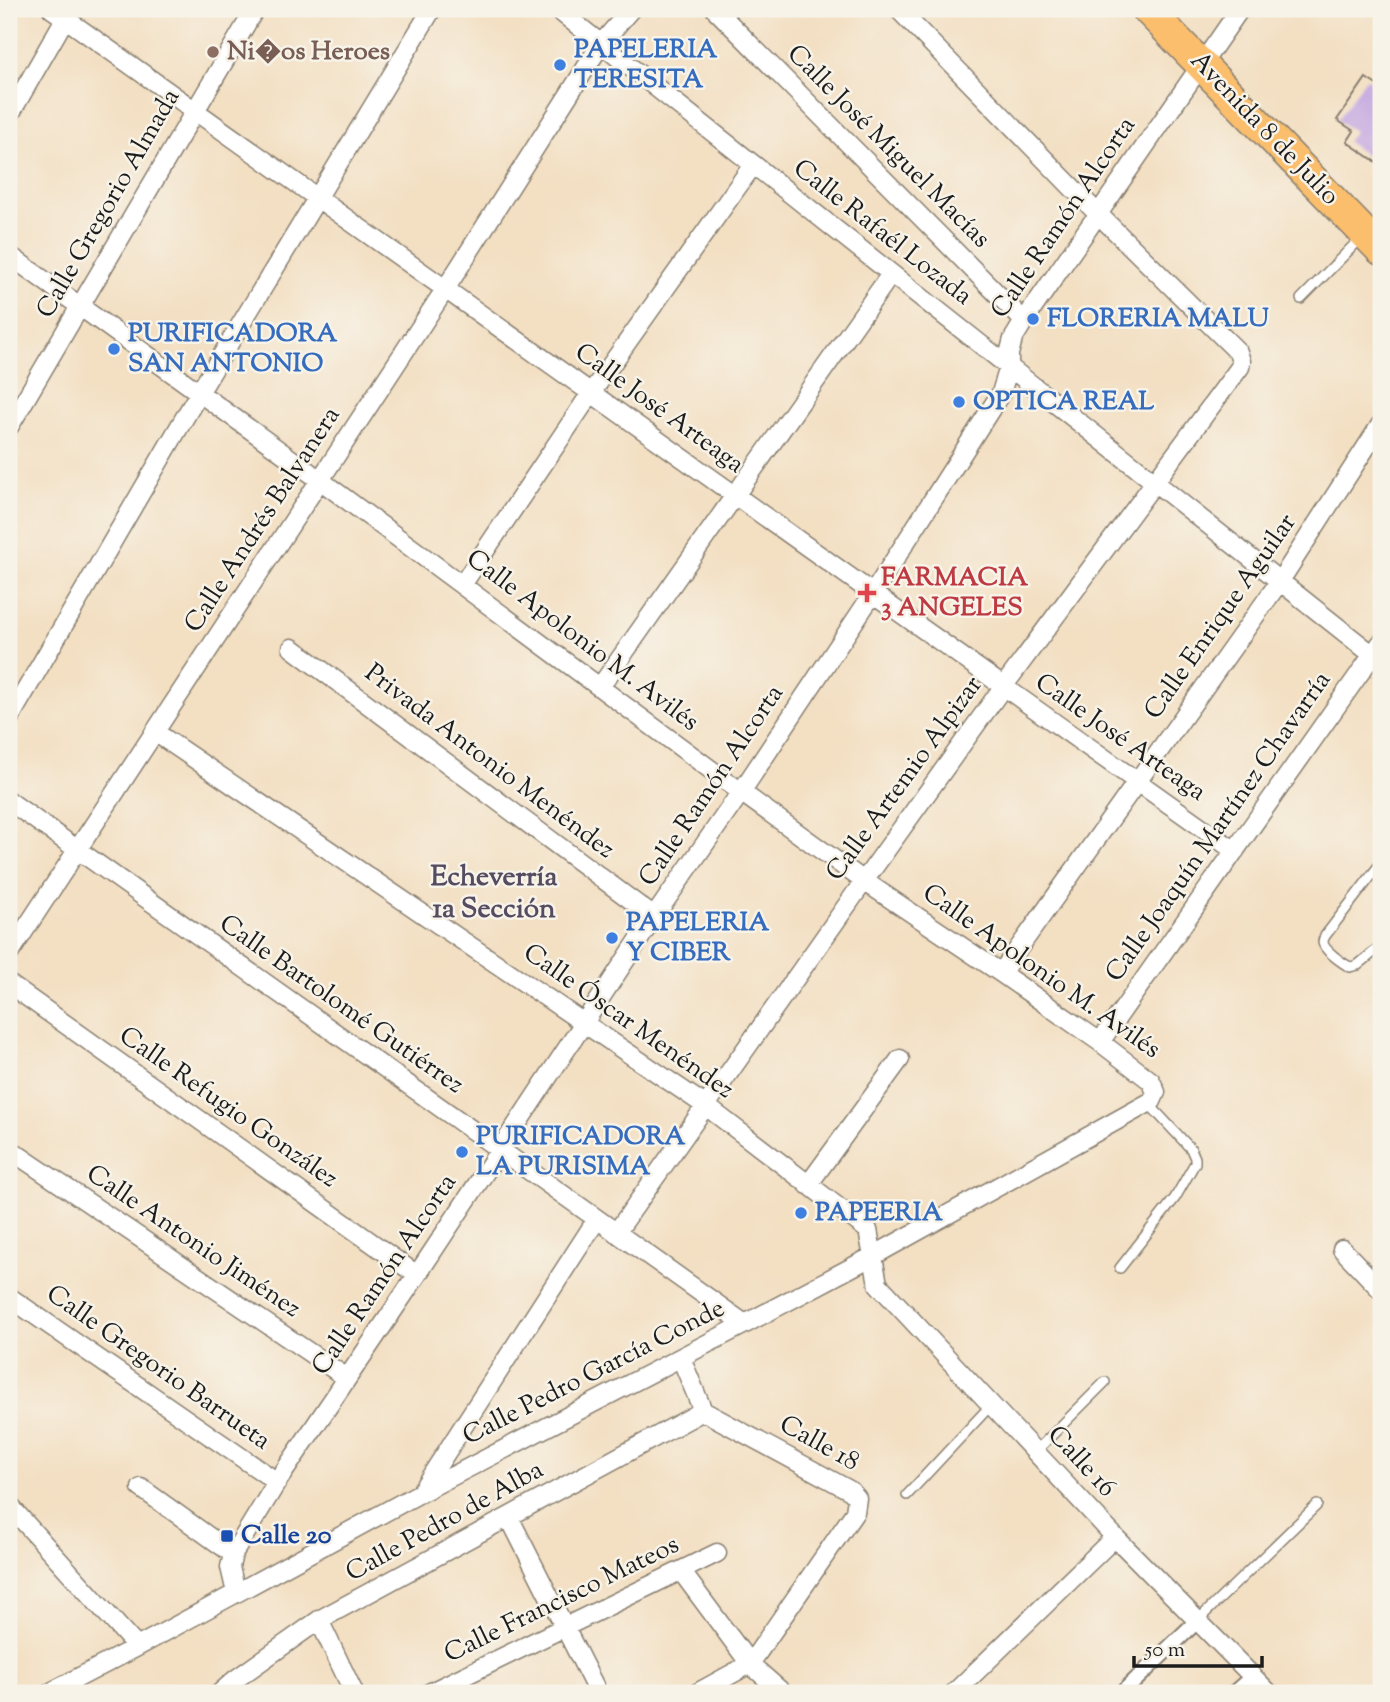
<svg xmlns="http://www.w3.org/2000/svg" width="1390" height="1702" viewBox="0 0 1390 1702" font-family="'Sorts Mill Goudy',serif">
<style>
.building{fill:#c2a5e0}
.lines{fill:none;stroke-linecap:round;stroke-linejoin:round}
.service-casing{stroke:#887e6f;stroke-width:12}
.pedestrian-casing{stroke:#887e6f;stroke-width:18}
.minor-casing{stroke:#887e6f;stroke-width:21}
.primary-casing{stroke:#887e6f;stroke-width:33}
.service{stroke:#fff;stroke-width:9}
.pedestrian{stroke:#fff;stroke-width:14}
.minor{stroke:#fff;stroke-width:18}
.primary{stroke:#fabe6d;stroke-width:30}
.education-dot{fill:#8d6e63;stroke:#f7f3e8;stroke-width:2.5}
.shop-dot{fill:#3f7fe0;stroke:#f7f3e8;stroke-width:2.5}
.health-dot{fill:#e0444e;stroke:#f7f3e8;stroke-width:2.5}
.transit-dot{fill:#1a4fb4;stroke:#f7f3e8;stroke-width:2.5}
.labels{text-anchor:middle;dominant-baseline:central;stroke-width:5;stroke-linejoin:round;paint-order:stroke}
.shop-label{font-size:26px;font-weight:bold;fill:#366cbe;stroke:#f7f3e8;text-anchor:start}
.education-label{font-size:26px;font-weight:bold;fill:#785e54;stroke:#f7f3e8;text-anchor:start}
.street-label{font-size:26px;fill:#1c1c1c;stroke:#f7f3e8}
.health-label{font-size:26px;font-weight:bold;fill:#be3a42;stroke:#f7f3e8;text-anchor:start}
.transit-label{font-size:26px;font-weight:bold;fill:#164399;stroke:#f7f3e8;text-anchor:start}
.neighbourhood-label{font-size:28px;font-weight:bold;fill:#564c61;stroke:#f7f3e8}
</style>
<rect width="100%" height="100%" fill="#f7f3e8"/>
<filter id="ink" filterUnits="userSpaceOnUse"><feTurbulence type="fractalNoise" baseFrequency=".0143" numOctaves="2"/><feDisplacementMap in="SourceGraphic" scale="14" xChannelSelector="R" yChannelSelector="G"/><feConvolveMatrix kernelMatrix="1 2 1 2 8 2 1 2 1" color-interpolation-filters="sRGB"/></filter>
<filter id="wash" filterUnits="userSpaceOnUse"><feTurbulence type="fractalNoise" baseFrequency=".00686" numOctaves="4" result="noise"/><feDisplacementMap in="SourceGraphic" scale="28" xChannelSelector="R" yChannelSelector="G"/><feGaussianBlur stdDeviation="1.57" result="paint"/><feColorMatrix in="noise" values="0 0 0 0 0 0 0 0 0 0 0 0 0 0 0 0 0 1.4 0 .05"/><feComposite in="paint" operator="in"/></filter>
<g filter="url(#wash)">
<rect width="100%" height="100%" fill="#f3dfc2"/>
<g id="blocks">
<!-- building -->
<path class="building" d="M1366,78L1381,88V165L1347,142L1354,131L1337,120Z"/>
</g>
</g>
<g filter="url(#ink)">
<use href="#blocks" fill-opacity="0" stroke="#887e6f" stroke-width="2"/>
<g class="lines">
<!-- service casing -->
<g class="service-casing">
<path id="service" d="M1301,299L1361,238
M1381,863L1325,936C1324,938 1323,940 1323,942C1323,950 1344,964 1350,967L1358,965L1381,946
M1120,1268L1175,1198L1195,1163V1158L1191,1149L1148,1103
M1035,1452L1105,1382
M907,1495L991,1405
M1197,1621L1317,1505"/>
</g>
<!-- pedestrian casing -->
<g class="pedestrian-casing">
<path id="pedestrian" d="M1122,1693L1197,1621
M1234,1693L1252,1677"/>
</g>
<!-- minor casing -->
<g class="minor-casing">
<path id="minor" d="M52,9C447,288 840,571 1235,851
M557,9L1373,655
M715,9L1024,321
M9,116L70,10
M9,255L320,480L741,792L864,881L1001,973L1100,1042L1151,1081L1156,1092L1152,1101L873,1256L745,1324L420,1493L137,1647L49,1693
M9,427L255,9
M462,585L591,393L753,165
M292,648L654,917
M600,687L891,274
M9,719L199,393L432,9
M155,732L706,1106L868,1230L878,1284L1115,1537L1269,1693
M9,801L745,1324
M9,954L446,288L601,44L631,9
M1001,973L1280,581L1381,424
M9,984L417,1275
M1100,1042L1381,643
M9,1149L347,1378
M808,1185L900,1059
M616,1233L864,881L1003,687L1240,367L1241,361L1238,352L1097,213L898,9
M1342,1249L1381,1290
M9,1297L277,1482
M681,1358L703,1411L851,1491L857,1498L855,1512L750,1664L697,1693
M141,1488L233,1554
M422,1490L597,1219
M9,1505L137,1647
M509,1517L598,1693
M681,1571L750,1664L783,1693
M236,1593L230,1567L233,1554L277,1482L417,1275L654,917L741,792L872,595L1001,393L1009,367V354L1013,339L1024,321L1240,9
M319,1620L354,1693
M9,1690L12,1693
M220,1693L236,1679L319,1620L703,1411
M429,1693L717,1553
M954,1693L1115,1537"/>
</g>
<!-- primary casing -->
<g class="primary-casing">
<path id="primary" d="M1147,9L1381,250"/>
</g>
<!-- service -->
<use href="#service" class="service"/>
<!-- pedestrian -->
<use href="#pedestrian" class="pedestrian"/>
<!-- minor -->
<use href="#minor" class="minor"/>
<!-- primary -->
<use href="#primary" class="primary"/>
</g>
</g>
<!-- markers -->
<circle class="education-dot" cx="213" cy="52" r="7"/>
<g class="shop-dot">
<circle cx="560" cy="65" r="7"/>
<circle cx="1033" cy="319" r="7"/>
<circle cx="114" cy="349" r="7"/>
<circle cx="959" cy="402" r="7"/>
<circle cx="612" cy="938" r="7"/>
<circle cx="462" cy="1152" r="7"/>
<circle cx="801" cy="1213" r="7"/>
</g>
<path class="health-dot" d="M863.5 582.5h7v7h7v7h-7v7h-7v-7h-7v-7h7z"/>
<rect class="transit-dot" x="220" y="1529" width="14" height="14" rx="3.5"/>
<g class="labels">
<!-- shop labels -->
<g class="shop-label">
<text x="574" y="50">PAPELERIA<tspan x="574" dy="30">TERESITA</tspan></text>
<text x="1047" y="319">FLORERIA MALU</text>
<text x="128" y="334">PURIFICADORA<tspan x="128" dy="30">SAN ANTONIO</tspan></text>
<text x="973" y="402">OPTICA REAL</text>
<text x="626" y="923">PAPELERIA<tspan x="626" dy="30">Y CIBER</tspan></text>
<text x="476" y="1137">PURIFICADORA<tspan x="476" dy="30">LA PURISIMA</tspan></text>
<text x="815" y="1213">PAPEERIA</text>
</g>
<!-- education labels -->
<g class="education-label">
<text x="227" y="52">Ni�os Heroes</text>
</g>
<!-- street labels -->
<g class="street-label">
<text transform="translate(1264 129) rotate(46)">Avenida 8 de Julio</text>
<text transform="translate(888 147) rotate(45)">Calle José Miguel Macías</text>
<text transform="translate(109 204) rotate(-60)">Calle Gregorio Almada</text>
<text transform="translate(1064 218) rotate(-56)">Calle Ramón Alcorta</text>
<text transform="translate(882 233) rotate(38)">Calle Rafaél Lozada</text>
<text transform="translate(659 409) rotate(36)">Calle José Arteaga</text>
<text transform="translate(263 520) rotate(-57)">Calle Andrés Balvanera</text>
<text transform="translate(1221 617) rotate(-55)">Calle Enrique Aguilar</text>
<text transform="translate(582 641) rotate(37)">Calle Apolonio M. Avilés</text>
<text transform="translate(1120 738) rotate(35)">Calle José Arteaga</text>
<text transform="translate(489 762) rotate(37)">Privada Antonio Menéndez</text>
<text transform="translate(905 779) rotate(-54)">Calle Artemio Alpizar</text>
<text transform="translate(712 786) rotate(-56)">Calle Ramón Alcorta</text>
<text transform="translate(1219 827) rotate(-55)">Calle Joaquín Martínez Chavarría</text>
<text transform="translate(1041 972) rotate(35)">Calle Apolonio M. Avilés</text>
<text transform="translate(341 1005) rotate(35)">Calle Bartolomé Gutiérrez</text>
<text transform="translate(628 1022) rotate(35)">Calle Óscar Menéndez</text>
<text transform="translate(228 1108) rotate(35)">Calle Refugio González</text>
<text transform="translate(193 1242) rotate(34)">Calle Antonio Jiménez</text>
<text transform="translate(385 1275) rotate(-56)">Calle Ramón Alcorta</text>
<text transform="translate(158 1368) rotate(35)">Calle Gregorio Barrueta</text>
<text transform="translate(594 1373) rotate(-27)">Calle Pedro García Conde</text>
<text transform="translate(819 1444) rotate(29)">Calle 18</text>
<text transform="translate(1081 1462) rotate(47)">Calle 16</text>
<text transform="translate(445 1522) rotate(-29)">Calle Pedro de Alba</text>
<text transform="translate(562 1600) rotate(-26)">Calle Francisco Mateos</text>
</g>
<!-- health labels -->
<g class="health-label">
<text x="881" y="578">FARMACIA<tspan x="881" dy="30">3 ANGELES</tspan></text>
</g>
<!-- transit labels -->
<g class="transit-label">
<text x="241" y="1536">Calle 20</text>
</g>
<!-- neighbourhood labels -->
<g class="neighbourhood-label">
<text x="494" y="878">Echeverría<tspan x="494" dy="32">1a Sección</tspan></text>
</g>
</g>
<!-- margin -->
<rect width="1390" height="1702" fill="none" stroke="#f7f3e8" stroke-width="35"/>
<!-- scale -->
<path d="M1134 1656v10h128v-10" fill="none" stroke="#1c1c1c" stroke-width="3.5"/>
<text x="1145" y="1656" font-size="21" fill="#1c1c1c" stroke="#f7f3e8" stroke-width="5" paint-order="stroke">50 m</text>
</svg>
